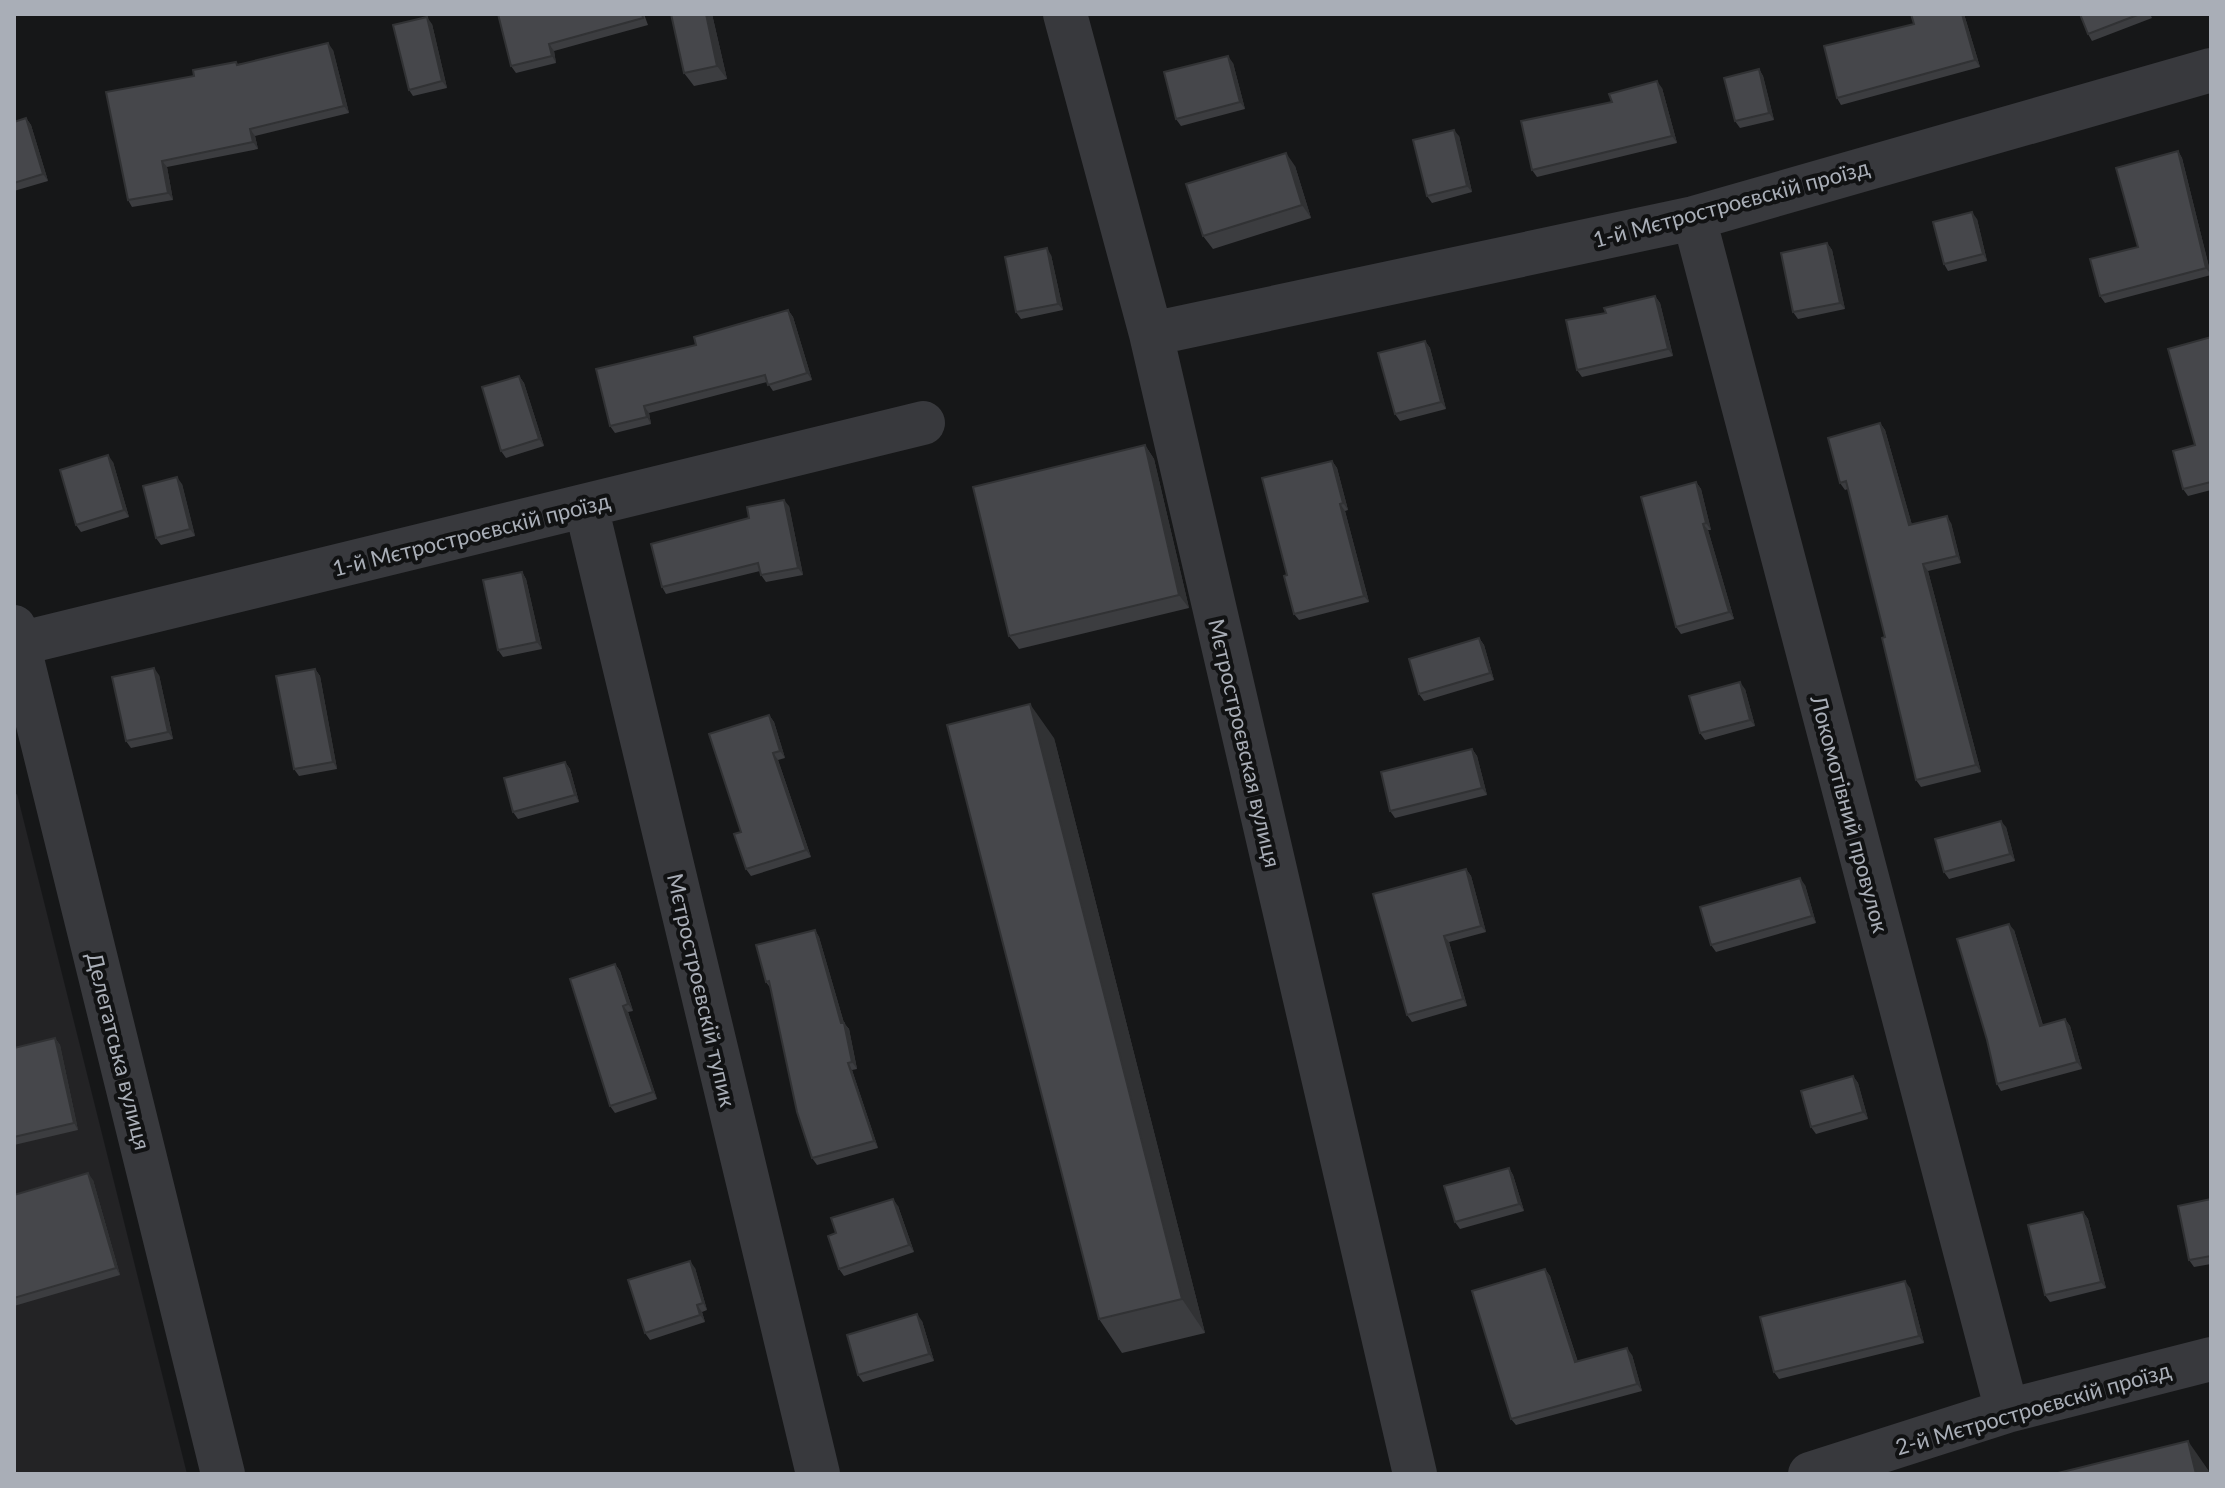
<svg xmlns="http://www.w3.org/2000/svg" width="2225" height="1488" viewBox="0 0 2225 1488" font-family="Lato,sans-serif">
<style>
.built{fill:#232325}
.lines{fill:none;stroke-linecap:round;stroke-linejoin:round}
.street{stroke:#38393d;stroke-width:44}
.wall{fill:#3c3d40}
.shaded-wall{fill:#313234}
.building{fill:#46474b;stroke:#313234;stroke-width:2}
.labels{text-anchor:middle;dominant-baseline:central;stroke-width:8;stroke-linejoin:round;paint-order:stroke}
.street-label{font-size:22px;fill:#a9aeb7;stroke:#111213}
</style>
<rect width="100%" height="100%" fill="#161718"/>
<!-- built -->
<path class="built" d="M17,794L187,1474H14V795Z"/>
<g class="lines">
<!-- street -->
<path class="street" d="M1065,14L1151,334L1415,1474
M1694,218L2007,1411
M1151,334L1694,218L2211,70
M586,506L818,1474
M14,627L223,1474
M18,644L923,423
M1810,1474L2007,1411L2211,1359"/>
</g>
<!-- wall -->
<path class="wall" d="M498,14H644L648,25L554,51L556,63L516,73L511,66Z
M671,14H712L727,79L694,86L684,73Z
M1964,14L1980,67L1841,105L1837,98Z
M2080,14H2150L2152,18L2092,41L2088,34Z
M432,24L447,88L413,96L409,90Z
M333,50L349,113L255,136L258,149L167,167L173,200L132,207L128,200L194,76L238,64Z
M1233,63L1245,109L1181,126L1176,119Z
M1759,69L1763,76L1774,120L1740,128L1735,121Z
M1662,88L1677,143L1537,177L1532,170L1612,102Z
M26,118L31,125L48,181L14,191V122Z
M1459,136L1472,192L1432,203L1427,196Z
M2178,151L2182,158L2211,275L2105,303L2100,296L2138,247Z
M1295,166L1311,218L1213,249L1203,236Z
M1977,219L1987,261L1948,271L1944,264Z
M1827,243L1832,250L1845,309L1798,319L1793,312Z
M1051,255L1063,310L1021,319L1016,312Z
M1655,296L1660,303L1673,356L1582,377L1577,370L1606,313Z
M788,310L793,317L812,380L773,391L767,382L649,413L651,424L615,433L610,426L696,345Z
M2211,337V490L2188,496L2183,489L2195,445Z
M1425,341L1430,348L1446,409L1400,421L1395,414Z
M519,376L524,383L544,446L506,458L501,451Z
M1880,423L1885,430L1912,525L1951,523L1961,563L1928,571L1981,772L1921,787L1916,780L1885,637L1848,489L1845,490L1840,483Z
M1145,445L1154,459L1189,608L1019,649L1009,636Z
M1332,461L1337,468L1348,510L1345,511L1369,602L1299,620L1294,614Z
M113,462L129,517L81,532L76,525Z
M1696,482L1701,489L1711,530H1708L1734,619L1681,634L1676,627Z
M182,484L195,536L161,545L156,538Z
M789,506L803,575L766,582L761,575L760,571L666,594L662,587Z
M522,572L526,579L542,649L503,657L498,650Z
M1479,638L1484,645L1494,680L1424,701L1419,694Z
M315,669L320,676L337,769L299,776L294,769Z
M159,675L173,739L131,748L126,741Z
M1745,689L1755,726L1705,740L1700,733Z
M769,715L774,722L785,758L778,760L811,857L751,876L746,869L741,832Z
M1054,738L1205,1333L1122,1353L1099,1319Z
M1472,749L1477,756L1487,795L1395,818L1390,811Z
M565,762L570,769L579,802L518,819L513,812Z
M2006,827L2015,861L1949,879L1944,872Z
M1466,869L1471,876L1486,932L1449,942L1467,1006L1412,1022L1407,1015Z
M1805,885L1816,923L1716,952L1711,945Z
M815,930L819,937L844,1023L849,1029L857,1069L852,1070L878,1148L817,1165L812,1158L771,989L766,982Z
M2014,930L2043,1025L2065,1019L2070,1026L2082,1069L2001,1091L1997,1084Z
M615,964L620,971L633,1011L628,1012L657,1099L615,1113L610,1106Z
M55,1038L60,1045L78,1130L14,1145V1048Z
M1853,1076L1858,1083L1868,1119L1816,1134L1811,1127Z
M1509,1168L1513,1175L1524,1211L1460,1229L1455,1222Z
M93,1180L120,1275L14,1306V1195Z
M2211,1199V1264L2194,1267L2189,1260Z
M898,1206L914,1252L844,1276L839,1269L836,1233Z
M2083,1212L2088,1219L2106,1288L2050,1302L2045,1295Z
M695,1268L707,1310L702,1312L705,1322L650,1340L645,1333Z
M1545,1269L1550,1276L1578,1362L1632,1355L1642,1391L1516,1425L1511,1419Z
M1910,1288L1924,1343L1779,1379L1774,1372Z
M922,1321L934,1361L863,1382L858,1375Z"/>
<!-- shaded-wall -->
<path class="shaded-wall" d="M706,14H712L727,79L717,66Z
M1962,14H1964L1980,67L1975,60Z
M427,17L432,24L447,88L442,81Z
M328,43L333,50L349,113L344,106Z
M549,44L554,51L556,63L552,56Z
M1228,56L1233,63L1245,109L1240,102Z
M1759,69L1763,76L1774,120L1769,113Z
M1657,81L1662,88L1677,143L1672,136Z
M26,118L31,125L48,181L43,174Z
M250,129L255,136L258,149L253,142Z
M1454,130L1459,136L1472,192L1467,186Z
M2178,151L2182,158L2211,275L2206,268Z
M1286,153L1295,166L1311,218L1302,205Z
M162,161L167,167L173,200L168,193Z
M1972,212L1977,219L1987,261L1983,254Z
M1827,243L1832,250L1845,309L1840,303Z
M1047,248L1051,255L1063,310L1058,304Z
M1655,296L1660,303L1673,356L1668,349Z
M788,310L793,317L812,380L807,373Z
M1425,341L1430,348L1446,409L1441,402Z
M519,376L524,383L544,446L539,439Z
M644,406L649,413L651,424L647,417Z
M1880,423L1885,430L1914,532L1909,525Z
M1145,445L1154,459L1189,608L1179,595Z
M108,455L113,462L129,517L124,510Z
M1332,461L1337,468L1348,510L1343,503Z
M177,477L182,484L195,536L190,529Z
M1696,482L1701,489L1711,530L1706,523Z
M784,500L789,506L803,575L798,568Z
M1340,504L1345,511L1369,602L1364,596Z
M1947,516L1951,523L1961,563L1957,556Z
M1703,524L1708,530L1734,619L1729,612Z
M1923,564L1928,571L1981,772L1976,765Z
M522,572L526,579L542,649L537,642Z
M1479,638L1484,645L1494,680L1490,673Z
M154,668L159,675L173,739L168,732Z
M315,669L320,676L337,769L333,762Z
M1740,682L1745,689L1755,726L1750,720Z
M1030,704L1054,738L1205,1333L1182,1299Z
M769,715L774,722L785,758L780,751Z
M1472,749L1477,756L1487,795L1482,788Z
M773,753L778,760L811,857L806,850Z
M565,762L570,769L579,802L575,795Z
M2001,821L2006,827L2015,861L2010,854Z
M1466,869L1471,876L1486,932L1481,926Z
M1800,878L1805,885L1816,923L1812,916Z
M2009,924L2014,930L2045,1033L2040,1026Z
M815,930L819,937L844,1023L849,1029L857,1069L852,1062Z
M1444,936L1449,942L1467,1006L1463,999Z
M615,964L620,971L633,1011L628,1004Z
M623,1006L628,1012L657,1099L653,1092Z
M2065,1019L2070,1026L2082,1069L2077,1062Z
M55,1038L60,1045L78,1130L74,1123Z
M848,1063L852,1070L878,1148L874,1141Z
M1853,1076L1858,1083L1868,1119L1863,1112Z
M1509,1168L1513,1175L1524,1211L1519,1204Z
M88,1173L93,1180L120,1275L116,1268Z
M893,1199L898,1206L914,1252L909,1245Z
M2083,1212L2088,1219L2106,1288L2101,1282Z
M690,1261L695,1268L707,1310L703,1303Z
M1545,1269L1550,1276L1580,1369L1575,1362Z
M1905,1281L1910,1288L1924,1343L1919,1336Z
M697,1305L702,1312L705,1322L700,1315Z
M917,1314L922,1321L934,1361L929,1354Z
M1627,1348L1632,1355L1642,1391L1637,1384Z
M2188,1441L2211,1474H2196Z"/>
<!-- building -->
<path class="building" d="M498,14H642L643,18L549,44L552,56L511,66Z
M671,14H706L717,66L684,73Z
M1911,14H1962L1975,60L1837,98L1824,46L1914,24Z
M2080,14H2140L2088,34Z
M427,17L442,81L409,90L393,25Z
M328,43L344,106L250,129L253,142L162,161L168,193L128,200L106,92L194,76L193,70L236,62L237,65Z
M1228,56L1240,102L1176,119L1164,72Z
M1759,69L1769,113L1735,121L1724,78Z
M1657,81L1672,136L1532,170L1521,121L1612,102L1609,94Z
M26,118L43,174L14,183V122Z
M1454,130L1467,186L1427,196L1413,140Z
M2178,151L2206,268L2100,296L2090,259L2138,247L2116,168Z
M1286,153L1302,205L1203,236L1186,184Z
M1972,212L1983,254L1944,264L1933,222Z
M1827,243L1840,303L1793,312L1781,253Z
M1047,248L1058,304L1016,312L1005,257Z
M1655,296L1668,349L1577,370L1566,320L1606,313L1604,308Z
M788,310L807,373L768,385L765,375L644,406L647,417L610,426L596,369L696,345L694,337Z
M2211,337V482L2183,489L2173,451L2195,445L2168,349Z
M1425,341L1441,402L1395,414L1378,353Z
M519,376L539,439L501,451L482,387Z
M1880,423L1909,525L1947,516L1957,556L1923,564L1976,765L1916,780L1882,638L1885,637L1846,481L1840,483L1828,438Z
M1145,445L1179,595L1009,636L973,487Z
M108,455L124,510L76,525L60,470Z
M1332,461L1343,503L1340,504L1364,596L1294,614L1284,576L1287,575L1262,478Z
M177,477L190,529L156,538L143,486Z
M1696,482L1706,523L1703,524L1729,612L1676,627L1641,497Z
M784,500L798,568L761,575L758,563L662,587L651,544L749,518L747,507Z
M522,572L537,642L498,650L483,580Z
M1479,638L1490,673L1419,694L1409,659Z
M154,668L168,732L126,741L112,677Z
M315,669L333,762L294,769L276,676Z
M1740,682L1750,720L1700,733L1689,696Z
M1030,704L1182,1299L1099,1319L947,725Z
M769,715L780,751L773,753L806,850L746,869L734,834L741,832L709,734Z
M1472,749L1482,788L1390,811L1381,772Z
M565,762L575,795L513,812L504,778Z
M2001,821L2010,854L1944,872L1935,839Z
M1466,869L1481,926L1444,936L1463,999L1407,1015L1373,894Z
M1800,878L1812,916L1711,945L1700,907Z
M2009,924L2040,1026L2065,1019L2077,1062L1997,1084L1987,1040L1957,939Z
M815,930L841,1023H844L852,1062L848,1063L874,1141L812,1158L797,1112L769,981L766,982L756,945Z
M615,964L628,1004L623,1006L653,1092L610,1106L570,979Z
M55,1038L74,1123L14,1137V1048Z
M1853,1076L1863,1112L1811,1127L1801,1091Z
M1509,1168L1519,1204L1455,1222L1444,1186Z
M88,1173L116,1268L14,1298V1195Z
M893,1199L909,1245L839,1269L828,1236L836,1233L831,1218Z
M2211,1199V1256L2189,1260L2178,1206Z
M2083,1212L2101,1282L2045,1295L2028,1225Z
M690,1261L703,1303L697,1305L700,1315L645,1333L628,1280Z
M1545,1269L1575,1362L1627,1348L1637,1384L1511,1419L1472,1291Z
M1905,1281L1919,1336L1774,1372L1760,1317Z
M917,1314L929,1354L858,1375L847,1335Z
M2188,1441L2196,1474H2054Z"/>
<g class="labels">
<!-- street labels -->
<g class="street-label">
<text transform="translate(1731 203) rotate(-15)">1-й Мєтростроєвскій проїзд</text>
<text transform="translate(471 534) rotate(-14)">1-й Мєтростроєвскій проїзд</text>
<text transform="translate(1245 743) rotate(77)">Мєтростроєвская вулиця</text>
<text transform="translate(1850 814) rotate(75)">Локомотівний провулок</text>
<text transform="translate(702 990) rotate(77)">Мєтростроєвскій тупик</text>
<text transform="translate(119 1051) rotate(76)">Делегатська вулиця</text>
<text transform="translate(2033 1408) rotate(-16)">2-й Мєтростроєвскій проїзд</text>
</g>
</g>
<!-- border -->
<rect width="2225" height="1488" fill="none" stroke="#a9aeb7" stroke-width="32"/>
</svg>
